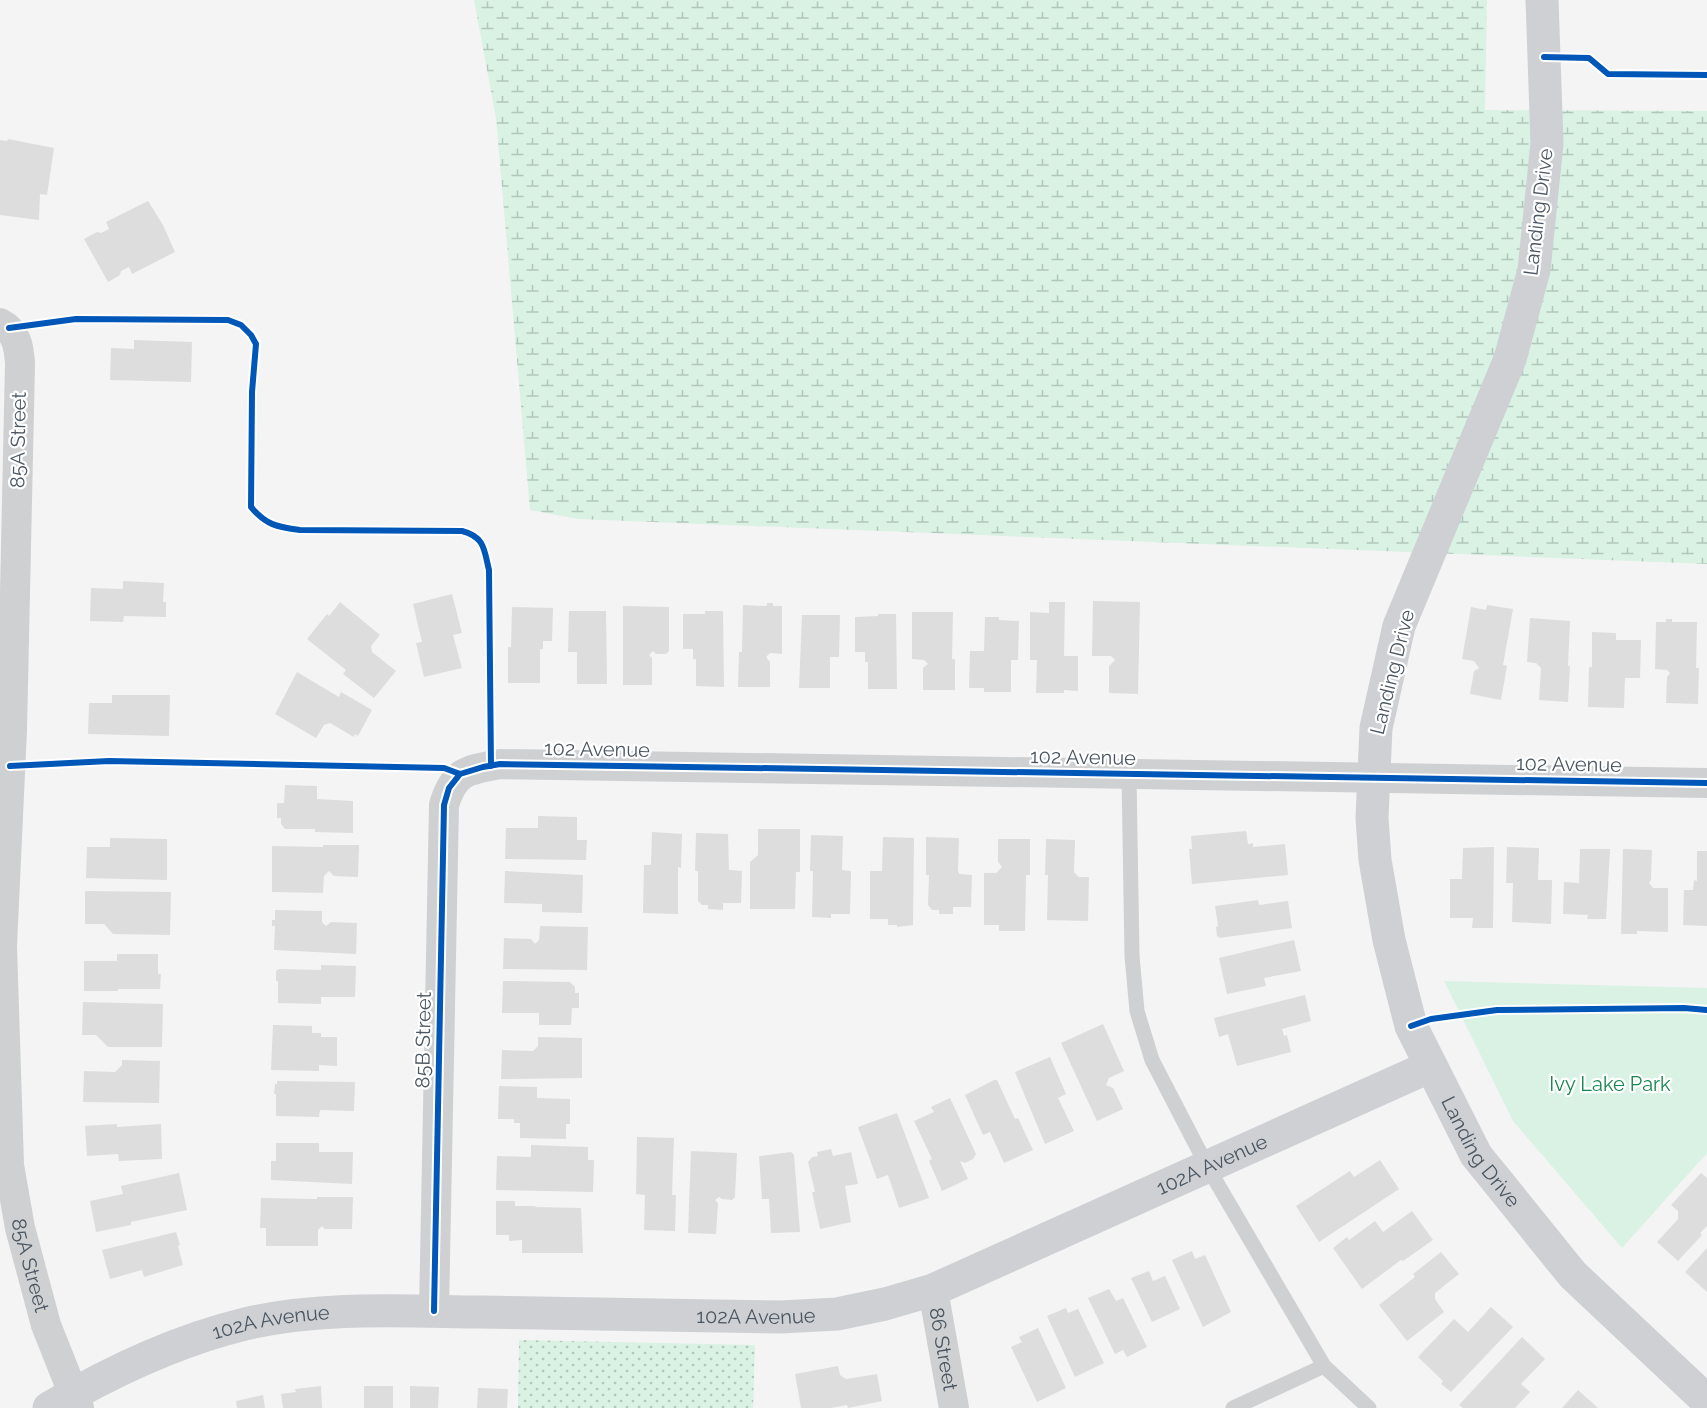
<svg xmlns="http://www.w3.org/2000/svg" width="1707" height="1408" viewBox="0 0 1707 1408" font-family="Raleway,sans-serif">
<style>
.grass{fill:url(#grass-dots)}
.wetland{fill:url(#wetland-marsh)}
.green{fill:#d9f2e3}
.building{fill:#ddddde}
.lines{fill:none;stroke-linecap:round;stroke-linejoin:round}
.lane{stroke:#ced0d2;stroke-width:15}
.street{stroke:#ced0d2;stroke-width:30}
.secondary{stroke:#ced0d4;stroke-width:33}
.cycleway-casing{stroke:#fff;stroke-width:10}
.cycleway{stroke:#0057b8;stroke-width:6}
.labels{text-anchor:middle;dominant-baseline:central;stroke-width:4.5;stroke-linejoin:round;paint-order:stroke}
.street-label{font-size:20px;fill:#4a5661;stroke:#fff}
.park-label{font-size:20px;fill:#17864f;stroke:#fff}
</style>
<defs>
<pattern id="grass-dots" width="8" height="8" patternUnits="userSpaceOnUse" patternTransform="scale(1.5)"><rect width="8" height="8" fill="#d9f2e3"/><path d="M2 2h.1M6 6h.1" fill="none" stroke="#b2c7bb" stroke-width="1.8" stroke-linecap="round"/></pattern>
<pattern id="wetland-marsh" width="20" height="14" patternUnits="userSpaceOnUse" patternTransform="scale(1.5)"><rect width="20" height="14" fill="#d9f2e3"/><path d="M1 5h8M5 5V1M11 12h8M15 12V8" fill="none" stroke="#b2c7bb"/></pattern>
</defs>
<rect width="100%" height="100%" fill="#f4f4f4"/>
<!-- grass -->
<path class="grass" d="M519,1340L755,1345L753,1408H518Z"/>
<!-- wetland -->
<path class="wetland" d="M474,0H1487L1485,110L1707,111V564L578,519L530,510L496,118Z"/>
<!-- green -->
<path class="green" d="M1444,981L1707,988V1153L1622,1248L1513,1121Z"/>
<!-- building -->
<path class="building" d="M8,139L54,148L47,195L40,194L39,220L0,215V140L7,141Z
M148,201L163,225L175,252L132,274L129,267L121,271L120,275L108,282L84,239L97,232L101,233L109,229L106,222Z
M134,340L192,342L191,382L110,380L111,348L134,349Z
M123,581L164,583L163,602H166V617L124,616L123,622L90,621L91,588L123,589Z
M452,594L462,633L453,635L462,668L424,677L416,643L422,642L413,604Z
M1093,601L1140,602L1138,694L1109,693V666L1115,660L1111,656H1092Z
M340,602L380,635L371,646L372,652L396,671L374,698L343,674L346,670L307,639L327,614L329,616Z
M1049,602H1065L1064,656H1078V691L1064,690V693H1036L1037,660H1030V612L1049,613Z
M767,603H773V606H782V654L770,653L766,657L770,662V687H738L739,652H742L743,605L767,606Z
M1487,605L1513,609L1503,665L1507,666L1501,700L1470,694L1474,671L1479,668L1474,661L1462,659L1471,607L1486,610Z
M623,606L669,607V651L666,654H656L653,651L649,655L652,658V685H623Z
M512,607L553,608L552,641H543V649H540V683H508V647H511Z
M569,611H606L607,684H577V652H568Z
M705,611H723L724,687L696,686V659H693V649H683V614H705Z
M912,612H953L952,659H955V690H923V668L928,664L924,660L912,659Z
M878,614H896L897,689H868V662H865V652H855V617L878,616Z
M802,615H840L839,657H830V688H799Z
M985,617H999V620L1019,621L1018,660H1011V692H984V688H969L970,651H984Z
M1530,618L1570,621L1568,666H1570L1568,702L1539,700L1541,668L1536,663L1527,662Z
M1666,619H1672V622H1697L1696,668H1699L1698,704L1666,703L1667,677L1670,673L1667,670L1655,669L1656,622H1666Z
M1592,632L1616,633V640H1641L1640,678H1625L1624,708L1588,707L1589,667H1592Z
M297,672L339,697L341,692L372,710L358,736L355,734L354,737L330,723L324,725L316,738L275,714Z
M112,695H170L169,736L88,734L89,703H112Z
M285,785L317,786V799L353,801V833L315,832V829H285L281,824V818H277V803H284Z
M538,816L577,817V840H587L586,860L505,859L506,828H538Z
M758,829H800V872H796L795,909H750V862L758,855Z
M1246,831L1248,844L1253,843V847L1285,844L1288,875L1192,884L1189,849H1192L1191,836Z
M652,832L682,834L681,868L678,867V914L643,913L644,865H651Z
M696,833L728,834L729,870L742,871L741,903H723V910L708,909V905H702L698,901V871H695Z
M811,835L843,836L842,870L851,871L850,914H831V918L812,917L813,871H810Z
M883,837L914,838L913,925L897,927V925H888V919H870V871H882Z
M926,837L959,838L958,870L959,874L972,875L971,907H953V914H939V910H932L928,905L929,875H926Z
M110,838L167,839V880L86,878L87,847H110Z
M998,839H1030V875H1026L1025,931H999V925H984V873H996L1002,867L998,862Z
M1046,839L1075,840L1074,872L1079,877H1089L1088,921L1047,920L1048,875H1045Z
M323,845H359L358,877L334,876L329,871L324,876L323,893L272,892V846L323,847Z
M1494,847L1493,928H1472L1473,918H1450V879H1462L1463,848Z
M1507,847L1539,848L1538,880H1552L1551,924L1512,922L1513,883H1506Z
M1580,849H1610L1606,919H1587L1588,915L1563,914L1564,882L1579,883Z
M1623,849L1652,850L1651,880L1649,883L1653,888H1668V932L1637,931V934H1621Z
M1697,851H1707V926L1683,925L1684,890H1693L1694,880L1697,881Z
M505,871L583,875L582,913L542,912V904L504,903Z
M85,891L171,892L170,935L113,934L104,924H85Z
M1258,900L1259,905L1288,901L1292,928L1219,938V936L1217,937L1216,927L1218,926L1215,906Z
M275,910L322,911V922L326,926L331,922L357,923L356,954L274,950L275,926H272V920H275Z
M540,926L588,927L587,970L503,969L504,938L531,939L535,944L539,940Z
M1294,940L1301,971L1264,978L1266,986L1227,994L1219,958Z
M117,954H158V974H161L160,989H118V991H84V961H117Z
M321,965L356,966L355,997H321V1004L278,1003V981H276V971L279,969L321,970Z
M503,981L570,982L575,987V993H579V1008H572L571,1025H539V1013H502Z
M1305,995L1311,1021L1282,1029L1284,1036L1287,1035L1291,1052L1237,1066L1228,1034L1219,1037L1214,1018Z
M83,1002L163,1004L162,1047H108L96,1035H82Z
M1103,1024L1124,1071L1109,1078L1106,1085L1113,1088L1123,1109L1097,1121L1061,1043Z
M273,1025L312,1026V1033H321V1037H337V1066L319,1065V1071L271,1070Z
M538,1037L582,1038V1078L501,1079L502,1050L533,1051L538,1046Z
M1050,1057L1066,1094L1058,1098L1074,1131L1045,1144L1015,1072Z
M122,1060L160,1061L159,1103L83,1102L84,1071L115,1072L122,1065Z
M994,1080H997L1015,1119L1018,1118L1033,1150L1004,1163L990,1132L983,1135L965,1095Z
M277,1081L355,1082L354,1111L320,1110L319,1117L276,1116V1094H274L275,1084H277Z
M499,1086L537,1087V1098L570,1099V1124H566V1139L520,1138V1123H514V1119H498Z
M950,1098L976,1154L973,1159L965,1163L960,1161L968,1179L942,1191L929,1161L932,1159L914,1121L934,1112L931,1107Z
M897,1113L929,1198L899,1208L888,1175L877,1179L858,1127Z
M117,1124V1127L161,1124L162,1159L119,1161L118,1154L87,1156L85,1126Z
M637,1137L674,1138L672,1195H676L675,1231L644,1230L645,1195L636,1194Z
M276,1143H319V1152H353L352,1184L271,1180V1161H276Z
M531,1145L588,1147V1160H594L593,1192L496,1190L497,1156L531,1157Z
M831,1149L833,1156L851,1152L858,1184L845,1186L851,1222L820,1229L812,1192H815L808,1162L812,1157L818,1156L817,1152Z
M691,1151L737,1153L735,1197L732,1200L722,1199L719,1197L715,1200L718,1203L716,1234L688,1233Z
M791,1152L794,1155L800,1232L771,1233L769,1199H762L759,1156Z
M1380,1160L1399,1189L1319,1242L1296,1206L1350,1171L1354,1177Z
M179,1173L187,1210L131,1222V1225L96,1232L90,1201L123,1194L121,1186Z
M1701,1173L1707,1178V1226L1700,1233L1702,1235L1678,1261L1657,1242L1678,1219V1211L1671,1205Z
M317,1197H353L352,1229H325L322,1226L318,1230V1246H266V1228H260L261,1198L317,1199Z
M496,1201H515V1206H536L535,1207L581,1208L583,1253H522V1240L509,1241V1235H496Z
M1412,1211L1433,1240L1403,1261L1401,1260L1362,1289L1333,1248L1347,1237L1349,1240L1375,1221L1383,1232Z
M176,1232L180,1245L178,1246L183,1265L144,1277L142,1270L110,1279L102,1250Z
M1707,1248V1292L1685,1272Z
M1192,1251L1195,1259L1205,1255L1231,1312L1203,1327L1172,1260Z
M1441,1252L1459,1274L1435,1293V1299L1444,1312L1407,1341L1379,1305L1415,1277L1413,1274Z
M1149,1271L1153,1281L1165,1276L1180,1309L1152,1322L1131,1278Z
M1109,1289L1116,1301L1123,1298L1147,1347L1127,1357L1123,1350L1115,1354L1088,1298Z
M1491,1307L1513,1327L1451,1392L1441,1384L1443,1381L1418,1357L1454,1319L1468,1332Z
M1066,1308L1068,1313L1078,1309L1104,1363L1075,1377L1047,1316Z
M1038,1328L1066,1388L1037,1402L1011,1347L1022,1342L1019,1337Z
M1522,1337L1545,1359L1521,1384L1530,1392L1515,1408H1463L1459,1405Z
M838,1366L840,1375L846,1379L877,1374L882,1401L848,1408L847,1405L831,1408H801L795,1374Z
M321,1386L322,1408H283L281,1394L296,1392L295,1389Z
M364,1386H393V1408H364Z
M410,1386L439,1387L438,1408H410Z
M478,1388L508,1389L507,1408H477Z
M1578,1390L1598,1408H1562Z
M263,1395L265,1408H237L236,1401Z"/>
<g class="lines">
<!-- lane -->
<path class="lane" d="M1129,775L1132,956L1137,1011L1152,1060L1207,1166L1324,1366L1369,1408
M1233,1408L1324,1366"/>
<!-- street -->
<g class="street">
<path id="s1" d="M0,323C17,332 19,347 20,364L12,730L2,946L9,1165L20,1228L46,1325L79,1408"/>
<path id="s2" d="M933,1290L954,1408"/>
<path d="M434,1311L444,805C454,771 467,770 500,764L1707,783"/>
</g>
<!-- secondary -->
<g class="secondary">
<path id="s3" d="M1542,0L1547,143L1534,270L1510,359L1399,626L1376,728L1372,818L1375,860L1389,940L1411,1026L1476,1155L1573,1275L1707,1401"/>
<path id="s4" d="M49,1408C110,1372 175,1341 245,1324C321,1306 402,1311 480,1312C580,1314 680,1316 781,1317L837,1314L885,1304L933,1290L1431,1066"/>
</g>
<!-- cycleway casing -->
<g class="cycleway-casing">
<path id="cycleway" d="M1544,57L1589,58L1608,74L1707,75
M9,328L76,319L228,320L241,325L251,335L256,344L252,392L251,507C266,525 277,527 300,530L462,531C485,537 484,550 489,570L491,766
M10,766L109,761L444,768L460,774
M460,774L483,767L500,764L1707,783
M1411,1026L1431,1019L1497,1010L1684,1008L1707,1010
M434,1311L444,805L449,788L460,774"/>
</g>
<!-- cycleway -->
<use href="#cycleway" class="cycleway"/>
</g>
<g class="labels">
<!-- street labels -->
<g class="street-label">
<text transform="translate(1538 212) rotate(-83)">Landing Drive</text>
<text transform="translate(18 440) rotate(-89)">85A Street</text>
<text transform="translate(1392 672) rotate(-76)">Landing Drive</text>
<text transform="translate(597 749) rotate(1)">102 Avenue</text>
<text transform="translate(1083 757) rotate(1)">102 Avenue</text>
<text transform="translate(1569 764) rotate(1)">102 Avenue</text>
<text transform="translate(423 1040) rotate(-89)">85B Street</text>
<text stroke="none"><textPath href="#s3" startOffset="1203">Landing Drive</textPath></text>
<text stroke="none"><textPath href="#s4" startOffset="1212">102A Avenue</textPath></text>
<text stroke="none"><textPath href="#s1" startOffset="952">85A Street</textPath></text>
<text stroke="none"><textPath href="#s4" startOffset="726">102A Avenue</textPath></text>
<text stroke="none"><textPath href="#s4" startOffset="240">102A Avenue</textPath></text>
<text stroke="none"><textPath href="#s2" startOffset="60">86 Street</textPath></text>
</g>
<!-- park labels -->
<g class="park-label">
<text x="1610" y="1084">Ivy Lake Park</text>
</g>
</g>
</svg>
